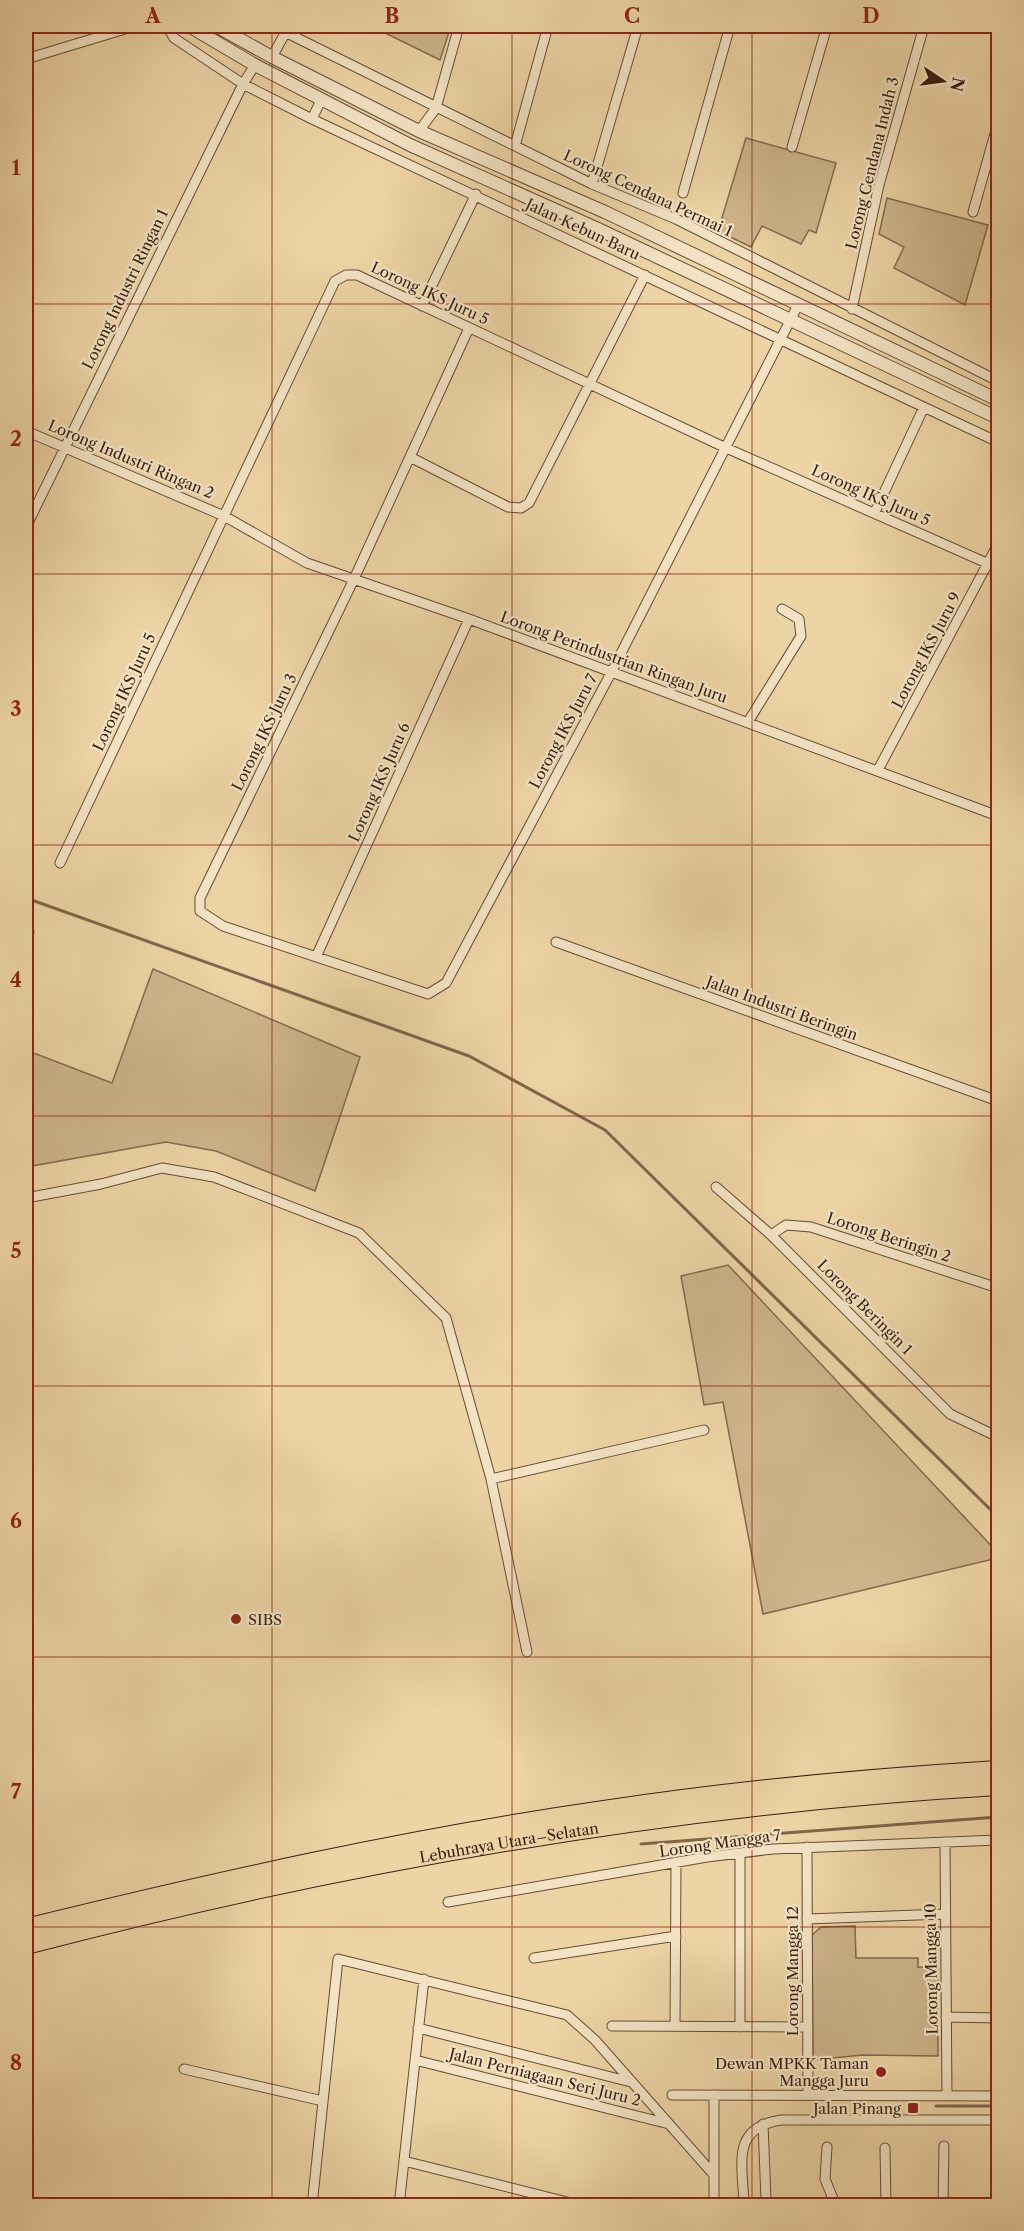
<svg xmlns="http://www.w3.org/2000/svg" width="1024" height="2231" viewBox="0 0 1024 2231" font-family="'Libre Caslon Text',serif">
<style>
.green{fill:#ceb58c;stroke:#836a4e;stroke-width:1.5}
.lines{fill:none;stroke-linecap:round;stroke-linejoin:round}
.stream{stroke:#7f664c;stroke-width:3}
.minor-casing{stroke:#654c36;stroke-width:11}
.tertiary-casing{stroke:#654c36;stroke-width:14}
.motorway-casing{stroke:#381e11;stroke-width:20}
.minor{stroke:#f3e3c4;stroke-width:9}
.tertiary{stroke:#f3e3c4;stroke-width:12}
.motorway{stroke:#edd4a5;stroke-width:18}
.grid{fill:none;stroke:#8f2418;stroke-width:1.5;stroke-opacity:0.55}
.poi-dot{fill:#8f2418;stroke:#f3e3c4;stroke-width:2}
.labels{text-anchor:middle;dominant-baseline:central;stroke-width:4.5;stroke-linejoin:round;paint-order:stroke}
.street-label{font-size:15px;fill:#381e11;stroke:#f3e3c4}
.poi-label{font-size:15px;fill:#381e11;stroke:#f3e3c4;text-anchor:end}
.neatline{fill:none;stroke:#8f2418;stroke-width:2}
.grid-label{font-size:20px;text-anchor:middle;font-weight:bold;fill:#8f2418}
</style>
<rect width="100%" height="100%" fill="#edd4a5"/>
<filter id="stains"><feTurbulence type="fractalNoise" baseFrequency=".00333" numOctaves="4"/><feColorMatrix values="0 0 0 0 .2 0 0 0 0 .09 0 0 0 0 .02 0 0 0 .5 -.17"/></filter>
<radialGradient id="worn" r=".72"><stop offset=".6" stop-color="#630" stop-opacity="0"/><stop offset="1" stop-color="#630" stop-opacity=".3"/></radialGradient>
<!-- green -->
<path class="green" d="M371,26H451L440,60Z
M746,138L836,163L816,233L809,230L801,244L762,226L751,247L718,231Z
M887,198L988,225L965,305L894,268L904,247L879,234Z
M153,969L360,1057L315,1191L216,1151L166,1142L26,1167V1050L112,1083Z
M728,1265L998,1553V1558L763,1614L723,1402L704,1405L681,1276Z
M855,1926L856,1958H918V1967H938V2056L863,2055L813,2060L812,1935L821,1927Z"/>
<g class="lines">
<!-- stream -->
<path class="stream" d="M26,898L469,1056L605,1130L998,1517
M641,1844L998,1817
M936,2106H998"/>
<!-- minor casing -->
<g class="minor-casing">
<path id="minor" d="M167,26L174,38L243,84L312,119L998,442
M285,32L592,184L676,219L998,381
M272,57L289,26
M26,59L135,26
M312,119L321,100
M419,131L436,108L459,26
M515,146L548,26
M792,147L827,26
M592,184L638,26
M683,193L730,26
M973,212L998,123
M422,306L476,194
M852,309L879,185L924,26
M469,328L354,579L200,898V911L223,926L428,994L446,983L611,673L798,305
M26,431L224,516L307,563L469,619L998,816
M410,457L508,507L521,508L529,503L645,275
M875,512L924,407
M26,527L243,84L255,65
M748,722L801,636L799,619L782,609
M878,770L998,544
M60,863L335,281L346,275H357L724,447L998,568
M26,939L29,932
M556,942L998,1101
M316,957L469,619
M716,1187L771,1235L950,1414L998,1437
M26,1198L101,1184L162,1168L214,1177L359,1233L446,1318L491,1479L527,1652
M771,1235L786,1225L811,1227L998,1288
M491,1479L704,1430
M945,1842L947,2096
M807,1847L808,2095
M448,1902L707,1857L773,1849L998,1840
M807,1919L945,1914
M534,1958L676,1936
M946,2017L998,2018
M612,2026L808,2027
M675,2026L676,1864
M740,2027V1853
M418,2028L631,2082
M415,2060L669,2124
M184,2069L323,2101
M672,2095L998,2096
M763,2124L766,2200L769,2206
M827,2147L825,2179L836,2206
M885,2148L886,2206
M404,2161L583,2206
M312,2206L338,1959L567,2015L595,2040L714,2175
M399,2206L424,1979
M714,2206V2095
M744,2206C743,2164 730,2128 781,2120H998
M943,2206L944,2146"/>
</g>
<!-- tertiary casing -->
<g class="tertiary-casing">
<path id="tertiary" d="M189,26L255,65L410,145L598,229L998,418
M216,26L272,57L419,131L605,212L998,400"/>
</g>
<!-- motorway casing -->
<g class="motorway-casing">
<g id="motorway">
<path d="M26,1928C217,1881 409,1838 604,1810C735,1790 866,1778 998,1770"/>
<path id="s1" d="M26,1945C344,1862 669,1805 998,1786"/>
</g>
</g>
<!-- minor -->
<use href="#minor" class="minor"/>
<!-- tertiary -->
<use href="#tertiary" class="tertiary"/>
<!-- motorway -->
<use href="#motorway" class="motorway"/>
</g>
<!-- grid -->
<path class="grid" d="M272,26V2206M512,26V2206M752,26V2206M26,304H998M26,574H998M26,845H998M26,1116H998M26,1386H998M26,1657H998M26,1927H998"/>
<!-- markers -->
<g class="poi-dot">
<circle cx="236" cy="1619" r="6"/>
<circle cx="881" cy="2072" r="6"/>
<rect x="907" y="2102" width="12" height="12" rx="3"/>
</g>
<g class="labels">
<!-- street labels -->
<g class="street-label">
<text transform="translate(872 163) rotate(-76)">Lorong Cendana Indah 3</text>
<text transform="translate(648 193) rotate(25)">Lorong Cendana Permai 1</text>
<text transform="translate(583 229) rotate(25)">Jalan Kebun Baru</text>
<text transform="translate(125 289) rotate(-64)">Lorong Industri Ringan 1</text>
<text transform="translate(430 293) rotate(25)">Lorong IKS Juru 5</text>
<text transform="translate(131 459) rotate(23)">Lorong Industri Ringan 2</text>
<text transform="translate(871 495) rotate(24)">Lorong IKS Juru 5</text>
<text transform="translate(926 650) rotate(-62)">Lorong IKS Juru 9</text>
<text transform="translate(614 657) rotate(20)">Lorong Perindustrian Ringan Juru</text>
<text transform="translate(124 692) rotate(-65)">Lorong IKS Juru 5</text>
<text transform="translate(563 731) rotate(-62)">Lorong IKS Juru 7</text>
<text transform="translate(264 732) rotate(-64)">Lorong IKS Juru 3</text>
<text transform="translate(379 782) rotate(-66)">Lorong IKS Juru 6</text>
<text transform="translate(782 1008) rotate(20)">Jalan Industri Beringin</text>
<text transform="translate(889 1237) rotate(18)">Lorong Beringin 2</text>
<text transform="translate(865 1307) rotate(45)">Lorong Beringin 1</text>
<text stroke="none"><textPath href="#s1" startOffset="494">Lebuhraya Utara–Selatan</textPath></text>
<text transform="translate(720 1843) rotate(-8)">Lorong Mangga 7</text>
<text transform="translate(931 1969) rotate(-91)">Lorong Mangga 10</text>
<text transform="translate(792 1971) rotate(-90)">Lorong Mangga 12</text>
<text transform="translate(545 2077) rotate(14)">Jalan Perniagaan Seri Juru 2</text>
</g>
<!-- poi labels -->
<g class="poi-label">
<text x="248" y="1619" text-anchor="start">SIBS</text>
<text x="869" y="2063">Dewan MPKK Taman<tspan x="869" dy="17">Mangga Juru</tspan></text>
<text x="901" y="2108">Jalan Pinang</text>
</g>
</g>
<!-- margin -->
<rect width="1024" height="2231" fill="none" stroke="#edd4a5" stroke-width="66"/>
<!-- north arrow -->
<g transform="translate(943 81) rotate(103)" stroke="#f3e3c4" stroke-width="4.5" paint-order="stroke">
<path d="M0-4.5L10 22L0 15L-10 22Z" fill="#381e11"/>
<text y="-9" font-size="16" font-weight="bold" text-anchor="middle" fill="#381e11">N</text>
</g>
<rect x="33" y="33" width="958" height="2165" class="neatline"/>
<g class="grid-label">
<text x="153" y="23">A</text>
<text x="392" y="23">B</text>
<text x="632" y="23">C</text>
<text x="871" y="23">D</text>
<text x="16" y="175">1</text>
<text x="16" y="446">2</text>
<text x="16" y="716">3</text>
<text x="16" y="987">4</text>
<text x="16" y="1258">5</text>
<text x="16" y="1528">6</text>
<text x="16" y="1799">7</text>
<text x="16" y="2070">8</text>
</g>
<rect width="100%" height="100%" filter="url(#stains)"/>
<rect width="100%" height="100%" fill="url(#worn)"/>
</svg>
